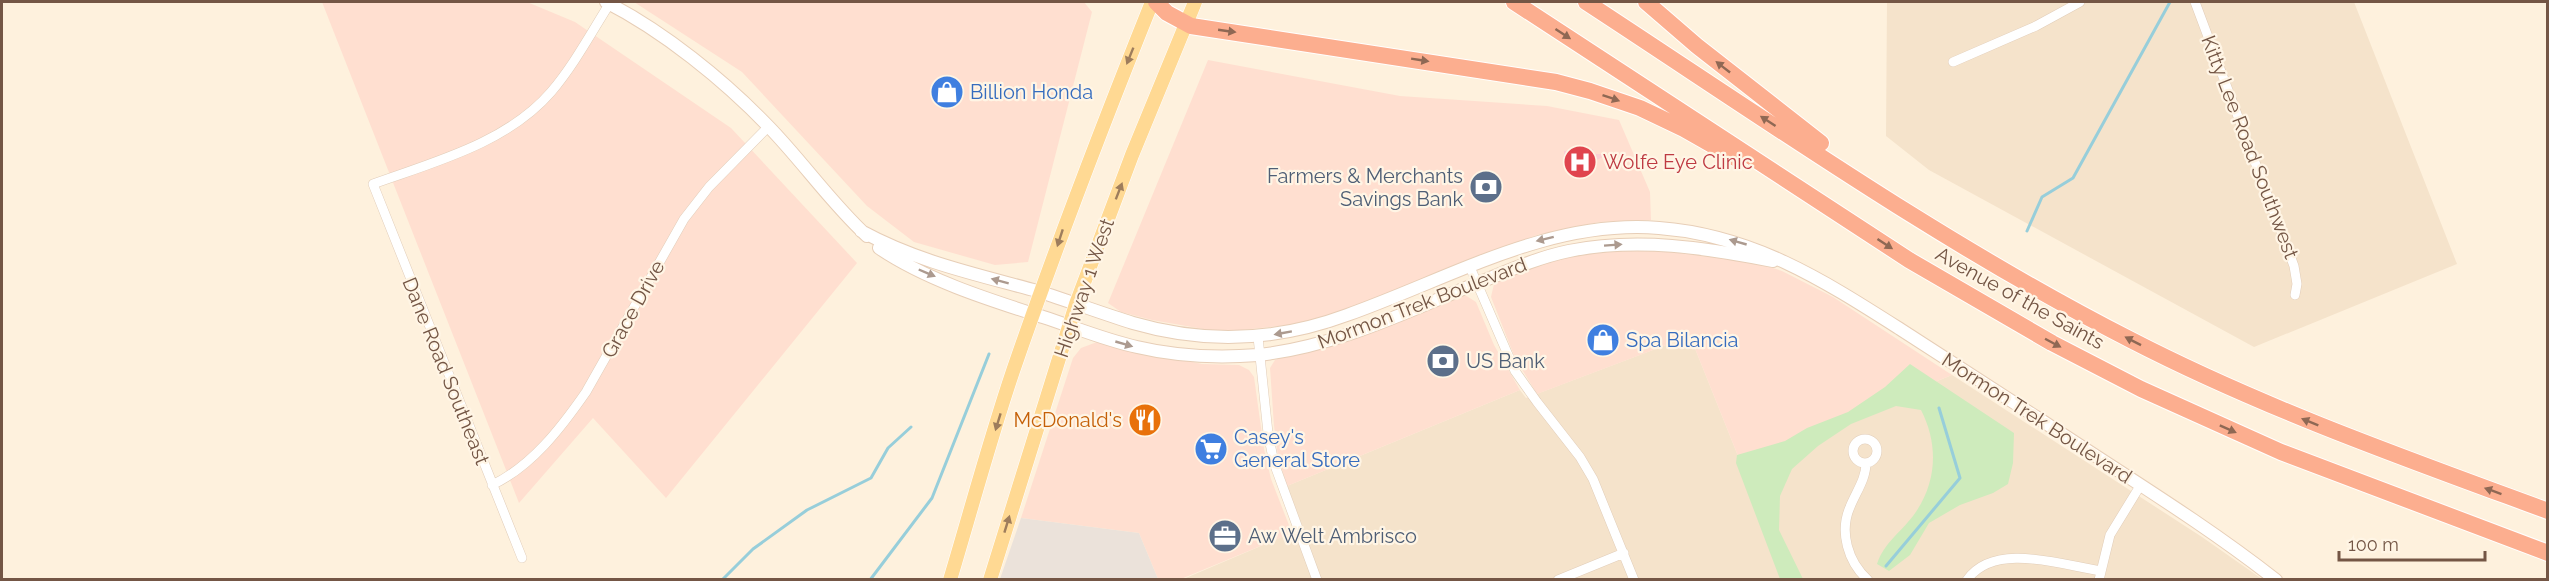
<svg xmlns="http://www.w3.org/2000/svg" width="2549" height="581" viewBox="0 0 2549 581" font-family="Raleway,sans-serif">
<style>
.residential{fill:#f5e3cb}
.commercial{fill:#ffdfd0}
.industrial{fill:#ebe2da}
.medical{fill:#fcd0d4}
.green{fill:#ceebbc}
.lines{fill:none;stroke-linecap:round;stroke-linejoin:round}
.stream{stroke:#97ceda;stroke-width:3}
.minor-casing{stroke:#e1cdb9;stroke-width:10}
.secondary-casing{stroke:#e7ceb7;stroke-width:14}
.primary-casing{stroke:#fff;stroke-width:15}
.motorway-casing{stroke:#fff;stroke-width:18}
.minor{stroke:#fff;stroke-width:9}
.secondary{stroke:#fff;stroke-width:12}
.primary{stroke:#ffd993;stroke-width:14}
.motorway{stroke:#fcae8f;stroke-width:16}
.oneway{fill:#8f6854}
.oneway2{fill:#9e7d5c}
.oneway3{fill:#ac9a8f}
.labels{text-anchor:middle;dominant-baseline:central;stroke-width:4.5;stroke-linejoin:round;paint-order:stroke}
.shop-label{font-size:20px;fill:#366cbe;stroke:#fff5e5;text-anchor:start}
.street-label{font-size:20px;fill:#745645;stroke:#fff5e5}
.health-label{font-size:20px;fill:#be3a42;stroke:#fff5e5;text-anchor:start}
.service-label{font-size:20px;fill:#4e5e75;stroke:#fff5e5;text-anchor:start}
.food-label{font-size:20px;fill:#c56008;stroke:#fff5e5;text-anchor:end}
</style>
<rect width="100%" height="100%" fill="#fef1dd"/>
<!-- residential -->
<path class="residential" d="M1887,2H2354L2457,264L2254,347L1929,170L1886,136Z
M1690,336L1740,461L1952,375L2202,537L2262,579L1181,580L1303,528L1287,486L1520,390L1526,398Z"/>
<!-- commercial -->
<path class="commercial" d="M322,2H527L575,22L731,128L857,263L666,498L593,418L519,503Z
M634,2H1084L1092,12L1028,262L995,265L914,242L867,206L742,72Z
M1208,60L1400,96L1547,106L1619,120L1650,192L1651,220L1599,222L1537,235L1467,260L1342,312L1297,324L1242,330H1209L1152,320L1121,312L1108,303Z
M1634,248L1741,258L1782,271L1833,297L1952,375L1740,461L1690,336L1537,394L1515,358L1491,297L1494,284L1498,280L1544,263L1587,253Z
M1465,295L1476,302L1494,345L1520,390L1287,486L1278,457L1274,426L1270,368L1275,360Z
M1097,342L1202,364L1239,365L1249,370L1254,377L1264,449L1271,479L1292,533L1181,579H1158L1139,533L1021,518L1073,358L1081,348Z"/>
<!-- industrial -->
<path class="industrial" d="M1021,518L1139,533L1158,579H1000Z"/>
<!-- medical -->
<path class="medical" d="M1593,149V154H1603V157L1569,173L1564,161V151Z"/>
<!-- green -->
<path class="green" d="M1910,364L2014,433L2013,463L2008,484L1993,493L1960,505L1929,523L1910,555L1889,571L1877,564C1884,543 1900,533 1913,516C1937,484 1939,445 1921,410L1896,406L1851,424L1818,446L1792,469L1780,496L1779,530L1803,579H1780L1736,463L1737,455L1785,441L1807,428L1848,412L1885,387Z"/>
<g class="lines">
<!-- stream -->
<path class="stream" d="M2027,231L2042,197L2073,178L2170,2
M1886,566L1960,478L1939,408
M722,580L753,549L807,510L871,478L888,448L911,427
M870,580L932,498L989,354"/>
<!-- minor casing -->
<g class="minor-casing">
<path id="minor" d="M2195,2L2294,266L2297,284L2295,295
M1953,62L2036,26L2080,2
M1470,267L1515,371L1537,402L1580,457L1593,479L1634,580
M1258,337L1268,433L1274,463L1317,580
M1853 451a12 12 0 1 1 24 0a12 12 0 1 1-24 0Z
M1866,463C1866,479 1856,492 1850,507C1839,532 1848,562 1868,580
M492,485C532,466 561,428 586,392L684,219L709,187L769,126
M522,558L373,184C434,162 507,143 551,92C574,65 591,33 610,3
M1558,580L1624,553
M1967,580C1994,541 2062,565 2101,571
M2099,580L2110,535L2140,486"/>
</g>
<!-- secondary casing -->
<g class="secondary-casing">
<path id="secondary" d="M606,2C663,31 724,80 769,127C803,162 831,203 867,236
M861,231C918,262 975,274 1037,291C1069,301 1101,313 1133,323C1205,344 1277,341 1347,315C1449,279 1548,219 1659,228C1753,235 1823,280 1900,329C1948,360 1996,391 2044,422C2122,474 2202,522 2276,580
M879,248C926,280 990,300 1043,317C1074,327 1105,340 1137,347C1175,356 1219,358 1258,355C1337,347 1412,309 1485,280C1512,269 1540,257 1569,251C1638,237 1706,248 1773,261"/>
</g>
<!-- primary casing -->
<g class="primary-casing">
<path id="primary" d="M950,580C971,510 990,439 1013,371C1056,246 1103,124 1152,2
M990,580L1076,304L1132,155L1195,2"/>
</g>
<!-- motorway casing -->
<g class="motorway-casing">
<path id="motorway" d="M1156,2L1167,13L1191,26L1556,82L1590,91L1640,108L1684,129L1735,158
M1514,2L1909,260L2052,343L2141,389L2281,452L2548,553
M1586,2C1765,119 1941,243 2131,340C2265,409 2407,459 2548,511
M1646,2L1697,46L1821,143"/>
</g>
<!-- minor -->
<use href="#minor" class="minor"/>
<!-- secondary -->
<use href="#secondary" class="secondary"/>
<!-- primary -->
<use href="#primary" class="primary"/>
<!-- motorway -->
<use href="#motorway" class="motorway"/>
</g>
<!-- one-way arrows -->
<defs><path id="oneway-solid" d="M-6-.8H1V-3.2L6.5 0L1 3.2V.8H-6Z" transform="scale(1.5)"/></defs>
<g class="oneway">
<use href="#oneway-solid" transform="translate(1227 31) rotate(8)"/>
<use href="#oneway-solid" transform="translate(1563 34) rotate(33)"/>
<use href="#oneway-solid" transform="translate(1420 60) rotate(9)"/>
<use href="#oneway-solid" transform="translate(1723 67) rotate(-142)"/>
<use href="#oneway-solid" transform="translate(1611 98) rotate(19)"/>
<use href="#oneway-solid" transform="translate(1768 121) rotate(-147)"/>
<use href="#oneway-solid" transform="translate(1885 244) rotate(33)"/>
<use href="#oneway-solid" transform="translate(2133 341) rotate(-153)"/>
<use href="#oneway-solid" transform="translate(2053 343) rotate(28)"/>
<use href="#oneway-solid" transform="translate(2310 422) rotate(-158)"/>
<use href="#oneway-solid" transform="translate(2228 429) rotate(24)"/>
<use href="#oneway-solid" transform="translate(2493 491) rotate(-160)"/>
</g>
<g class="oneway2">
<use href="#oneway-solid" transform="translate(1130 56) rotate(112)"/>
<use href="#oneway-solid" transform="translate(1119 191) rotate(-69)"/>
<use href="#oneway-solid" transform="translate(1060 238) rotate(108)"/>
<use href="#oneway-solid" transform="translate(998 422) rotate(107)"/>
<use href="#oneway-solid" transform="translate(1007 524) rotate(-73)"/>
</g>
<g class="oneway3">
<use href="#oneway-solid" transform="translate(1545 239) rotate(166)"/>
<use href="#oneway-solid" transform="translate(1738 242) rotate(-164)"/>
<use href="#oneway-solid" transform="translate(1613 245) rotate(-4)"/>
<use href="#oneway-solid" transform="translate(927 273) rotate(23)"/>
<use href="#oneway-solid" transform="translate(1000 281) rotate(-165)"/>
<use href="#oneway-solid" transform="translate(1283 333) rotate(170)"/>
<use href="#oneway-solid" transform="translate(1124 344) rotate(16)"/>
</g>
<!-- icons -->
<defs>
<g id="shop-disc" transform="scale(1.725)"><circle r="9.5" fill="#3f7fe0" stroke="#fff5e5"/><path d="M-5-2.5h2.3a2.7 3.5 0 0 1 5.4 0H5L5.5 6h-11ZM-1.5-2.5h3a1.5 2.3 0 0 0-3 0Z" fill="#fff"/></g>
<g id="hospital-disc" transform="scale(1.725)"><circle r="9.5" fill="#e0444e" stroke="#fff5e5"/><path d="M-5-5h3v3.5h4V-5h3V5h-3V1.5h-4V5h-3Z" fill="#fff"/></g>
<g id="bank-disc" transform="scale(1.725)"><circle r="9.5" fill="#5c6f8a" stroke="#fff5e5"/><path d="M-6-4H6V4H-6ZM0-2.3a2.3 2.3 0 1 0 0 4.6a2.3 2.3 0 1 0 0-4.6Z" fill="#fff"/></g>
<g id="restaurant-disc" transform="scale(1.725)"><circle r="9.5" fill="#e8710a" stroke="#fff5e5"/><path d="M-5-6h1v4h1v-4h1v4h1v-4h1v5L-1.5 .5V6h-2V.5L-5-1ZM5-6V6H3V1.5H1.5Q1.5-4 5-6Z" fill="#fff"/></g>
<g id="supermarket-disc" transform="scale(1.725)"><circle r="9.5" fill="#3f7fe0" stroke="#fff5e5"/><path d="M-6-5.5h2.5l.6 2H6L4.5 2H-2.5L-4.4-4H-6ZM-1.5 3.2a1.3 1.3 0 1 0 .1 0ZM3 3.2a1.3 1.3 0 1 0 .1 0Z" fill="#fff"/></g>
<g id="office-disc" transform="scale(1.725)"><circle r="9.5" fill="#5c6f8a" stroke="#fff5e5"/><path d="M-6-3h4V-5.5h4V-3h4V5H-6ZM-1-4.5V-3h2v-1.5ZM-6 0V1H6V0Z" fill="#fff"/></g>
</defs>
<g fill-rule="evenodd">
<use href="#shop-disc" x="947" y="92"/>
<use href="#hospital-disc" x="1580" y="162"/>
<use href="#bank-disc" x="1486" y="187"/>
<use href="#shop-disc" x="1603" y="340"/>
<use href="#bank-disc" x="1443" y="361"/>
<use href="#restaurant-disc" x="1145" y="420"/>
<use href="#supermarket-disc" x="1211" y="449"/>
<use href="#office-disc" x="1225" y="536"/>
</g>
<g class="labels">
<!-- shop labels -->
<g class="shop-label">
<text x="970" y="92">Billion Honda</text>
<text x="1626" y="340">Spa Bilancia</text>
<text x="1234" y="437">Casey's<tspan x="1234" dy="23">General Store</tspan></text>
</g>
<!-- street labels -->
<g class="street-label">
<text transform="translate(2250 147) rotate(69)">Kitty Lee Road Southwest</text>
<text transform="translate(1084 288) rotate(-71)">Highway 1 West</text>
<text transform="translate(2020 298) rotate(29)">Avenue of the Saints</text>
<text transform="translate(1422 303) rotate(-21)">Mormon Trek Boulevard</text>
<text transform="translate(633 309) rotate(-61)">Grace Drive</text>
<text transform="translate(446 371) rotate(68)">Dane Road Southeast</text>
<text transform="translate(2037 418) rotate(33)">Mormon Trek Boulevard</text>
</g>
<!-- health labels -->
<g class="health-label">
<text x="1603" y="162">Wolfe Eye Clinic</text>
</g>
<!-- service labels -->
<g class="service-label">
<text x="1463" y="176" text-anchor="end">Farmers &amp; Merchants<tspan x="1463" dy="23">Savings Bank</tspan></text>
<text x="1466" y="361">US Bank</text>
<text x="1248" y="536">Aw Welt Ambrisco</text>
</g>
<!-- food labels -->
<g class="food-label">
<text x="1122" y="420">McDonald's</text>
</g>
</g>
<!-- border -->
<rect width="2549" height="581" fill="none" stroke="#745645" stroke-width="6"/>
<!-- scale -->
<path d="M2339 551v9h146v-9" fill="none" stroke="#745645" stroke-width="3"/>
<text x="2348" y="551" font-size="18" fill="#745645" stroke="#fff5e5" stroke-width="4.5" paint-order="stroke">100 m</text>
</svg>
